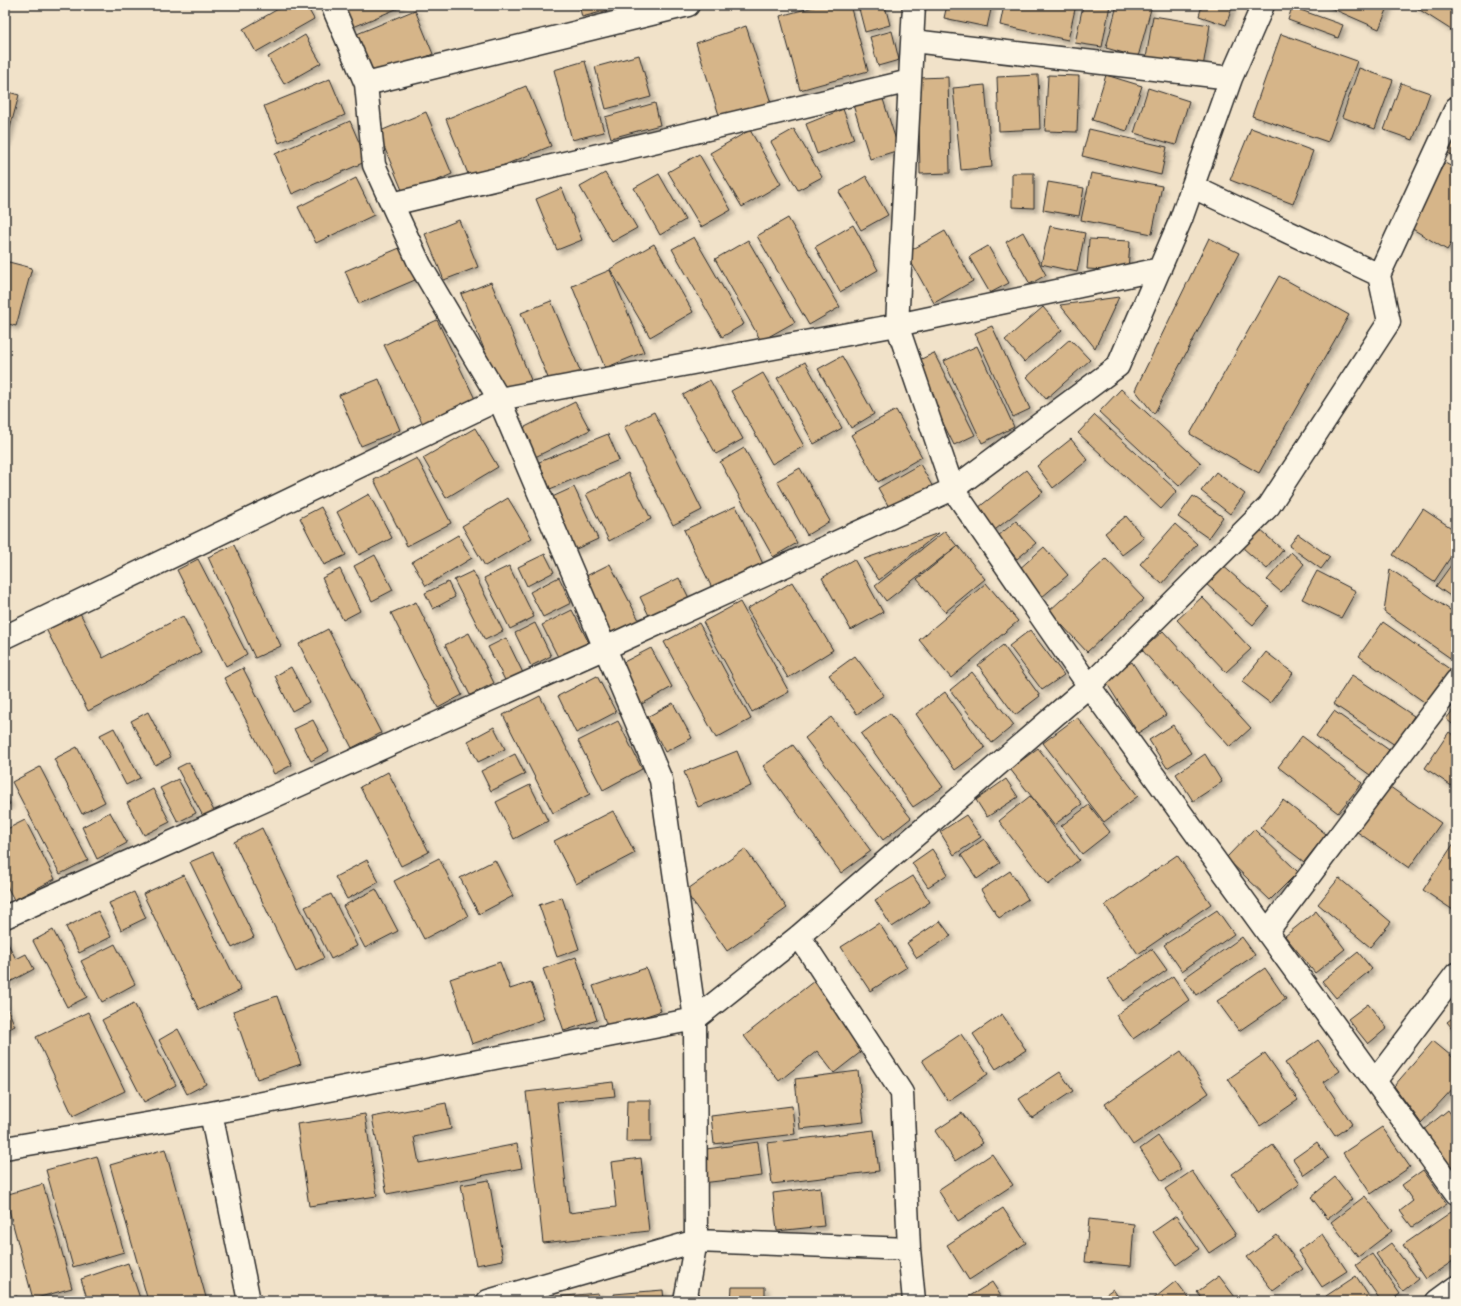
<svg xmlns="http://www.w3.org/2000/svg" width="1461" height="1306" viewBox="0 0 1461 1306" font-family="Dekko,sans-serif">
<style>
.building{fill:#d6b589;stroke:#2b2b2b;filter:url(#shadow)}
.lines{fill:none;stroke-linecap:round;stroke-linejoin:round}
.minor-casing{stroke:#2b2b2b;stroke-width:25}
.minor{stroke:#fcf5e5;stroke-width:22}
</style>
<defs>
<filter id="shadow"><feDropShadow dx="3.5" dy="3.5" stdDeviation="2" flood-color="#0004"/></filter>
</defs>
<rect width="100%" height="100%" fill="#f1e2c9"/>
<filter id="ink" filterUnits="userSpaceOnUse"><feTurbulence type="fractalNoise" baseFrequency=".025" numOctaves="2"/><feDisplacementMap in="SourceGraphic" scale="8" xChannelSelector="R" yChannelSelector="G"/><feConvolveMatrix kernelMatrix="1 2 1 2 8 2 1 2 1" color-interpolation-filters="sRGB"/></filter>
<g filter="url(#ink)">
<!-- building -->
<path class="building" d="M285,5H306L314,19L256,52L243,29Z
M342,5H401V7L351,28Z
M579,5H623L624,6L582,17Z
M821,5H850L868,71L800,90L780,16Z
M858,5H888L885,6L890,25L865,32Z
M947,5H992L987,27L944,18Z
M1004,5H1076L1068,40L1000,25Z
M1083,5H1110L1102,47L1075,43Z
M1117,5H1137L1151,9L1138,57L1106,48Z
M1202,5H1233L1226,25L1199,16Z
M1324,5H1389L1379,29Z
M1412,5H1456V33Z
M1292,7L1343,25L1338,38L1288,20Z
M415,10L433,54L370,80L352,36Z
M1153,16L1210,25L1203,67L1146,58Z
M746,26L771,103L719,115L696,43Z
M892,31L899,60L878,66L870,37Z
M1281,34L1357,61L1328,142L1252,116Z
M305,35L321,63L284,84L268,57Z
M639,55L651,97L606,109L595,67Z
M585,61L604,132L572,140L554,70Z
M1359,68L1393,80L1375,129L1342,117Z
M1038,75L1040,129L999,131L997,77Z
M1048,75L1079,76L1077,132L1045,131Z
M1106,75L1142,86L1127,131L1092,120Z
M948,77L950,173L920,174L918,78Z
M330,79L345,115L279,143L264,106Z
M1401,83L1430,93L1413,140L1384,130Z
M985,85L992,167L961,170L953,88Z
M526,86L551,146L470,179L446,119Z
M1148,88L1189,101L1176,145L1134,133Z
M5,91L19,95L6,143H5Z
M882,96L899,150L870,159L853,105Z
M655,103L660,125L611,138L605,117Z
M843,109L854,139L817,154L806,124Z
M426,112L452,174L404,195L378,132Z
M350,121L367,161L292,194L275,154Z
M1456,122V157L1442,150Z
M1251,128L1313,151L1293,204L1230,180Z
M794,129L822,177L798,190L771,142Z
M1089,129L1167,147L1161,175L1082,156Z
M750,130L781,184L742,207L710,153Z
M699,154L731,210L701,227L668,172Z
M1445,163L1456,169V236L1447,250L1406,225Z
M605,173L637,228L612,242L580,187Z
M1012,173H1034V208L1012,207Z
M1091,173L1162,186L1152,234L1081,220Z
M659,174L685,220L660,235L634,188Z
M866,176L888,215L861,230L839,192Z
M356,178L374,215L316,243L298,207Z
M1048,182L1084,188L1079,216L1043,210Z
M562,188L582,240L557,250L536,199Z
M788,218L840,307L809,325L757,236Z
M459,220L478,267L444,280L425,234Z
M853,225L878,270L840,292L815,247Z
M1050,226L1085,233L1077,272L1041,264Z
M945,231L973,281L934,303L906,253Z
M1023,232L1046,275L1030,284L1006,242Z
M694,237L744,324L722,337L672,249Z
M1209,238L1239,253L1154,414L1135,390Z
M1089,239L1130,241L1128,271L1087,269Z
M748,240L795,322L761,341L715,259Z
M654,244L693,312L650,337L610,269Z
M988,246L1009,283L990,293L969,257Z
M402,247L415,280L359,304L345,271Z
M5,261L32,268L16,326L5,323Z
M610,270L644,352L605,368L572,286Z
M1279,276L1349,315L1259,473L1190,434Z
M491,282L531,380L502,392L461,294Z
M1119,297L1095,348L1060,305Z
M551,301L581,373L551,385L521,313Z
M1043,307L1062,330L1024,362L1005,340Z
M437,320L475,399L423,424L384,345Z
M992,326L1030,409L1013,417L975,333Z
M1070,339L1090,360L1046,399L1027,377Z
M977,346L1014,427L982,443L944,361Z
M934,353L975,435L954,445L913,363Z
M842,356L874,414L851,428L818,369Z
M805,362L842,428L814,444L777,378Z
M763,373L804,446L772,464L731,391Z
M379,379L400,430L361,446L339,395Z
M710,380L743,439L716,454L683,395Z
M1121,389L1201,463L1179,486L1099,412Z
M575,402L590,430L531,459L517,431Z
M896,410L922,457L878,482L851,435Z
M654,412L702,510L673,525L624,427Z
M1095,415L1177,491L1161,509L1078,433Z
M475,428L498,467L446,498L423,458Z
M608,434L619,460L550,489L539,462Z
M1071,439L1088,460L1053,488L1037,466Z
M744,448L797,543L773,557L720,462Z
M417,458L451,523L407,546L374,480Z
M920,464L935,491L893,514L878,488Z
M800,468L830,521L807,535L777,481Z
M1026,470L1043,492L991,533L974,511Z
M1216,472L1245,494L1230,514L1201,491Z
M628,473L651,519L609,541L586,494Z
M574,487L598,539L574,550L550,498Z
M369,494L392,538L359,555L337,512Z
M1193,496L1223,517L1208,538L1178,517Z
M508,498L532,538L485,566L462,526Z
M736,506L763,564L712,588L684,530Z
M321,507L346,555L324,565L300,518Z
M1423,509L1456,531V549L1434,582L1393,555Z
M1126,516L1144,538L1122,555L1105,533Z
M1016,521L1036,543L1017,559L998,536Z
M1175,524L1197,544L1162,584L1140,564Z
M1259,529L1283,550L1267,569L1243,548Z
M945,531L957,546L886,601L875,586Z
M939,533L879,580L864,559Z
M1298,534L1330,557L1321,569L1289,546Z
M458,535L472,558L426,586L412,562Z
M234,545L281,646L255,658L208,557Z
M958,546L985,579L945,612L917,579Z
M1044,547L1068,575L1042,597L1018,570Z
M1291,552L1304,564L1281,592L1267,580Z
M545,554L554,572L527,586L518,567Z
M375,555L393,590L372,601L354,566Z
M198,559L247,654L226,666L177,570Z
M854,559L883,612L851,630L822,578Z
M1106,559L1144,599L1087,652L1049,611Z
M1454,561L1456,563V600L1436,586Z
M610,564L640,622L611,636L582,578Z
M1222,565L1269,606L1253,625L1206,584Z
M509,566L534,617L510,629L484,578Z
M340,569L360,611L343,620L322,578Z
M1390,569L1456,614V662L1384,612Z
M473,571L503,631L485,640L454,580Z
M1317,571L1356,591L1341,618L1302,599Z
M559,577L571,603L543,617L530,592Z
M679,578L692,604L653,624L640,597Z
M448,582L455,597L433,609L425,593Z
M792,582L833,650L788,678L747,609Z
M986,583L1018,621L951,678L919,640Z
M1202,597L1251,649L1226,672L1177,620Z
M416,602L462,695L438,708L391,613Z
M740,602L789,692L752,712L703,622Z
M78,609L103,658L183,616L201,652L88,711L45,627Z
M572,610L589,643L559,659L542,625Z
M1383,622L1451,670L1427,704L1359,656Z
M535,623L551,656L531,666L515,633Z
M699,623L751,719L716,738L664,642Z
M328,629L381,733L352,748L299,644Z
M1030,630L1064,675L1042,690L1009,646Z
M1163,631L1251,728L1230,747L1142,650Z
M469,633L494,683L470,695L445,645Z
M506,638L524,675L507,684L488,647Z
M1003,645L1040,696L1015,715L978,665Z
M651,648L672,687L640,705L618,665Z
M1266,652L1293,673L1270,703L1242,682Z
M855,656L884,695L857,714L829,675Z
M1132,662L1166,715L1138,733L1104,679Z
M291,667L309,702L292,711L275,676Z
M243,668L292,765L274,774L224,678Z
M972,672L1014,725L992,743L950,690Z
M1352,675L1414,716L1395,745L1333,704Z
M597,676L616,712L576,733L558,696Z
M945,692L985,748L955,770L916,714Z
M540,696L590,794L553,813L503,715Z
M673,703L692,738L665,752L647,717Z
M1456,706V727L1446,719Z
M1334,711L1389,750L1370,775L1316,736Z
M148,712L171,757L155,765L131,721Z
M890,713L943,787L913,807L861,734Z
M831,717L911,818L883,840L805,738Z
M1077,717L1138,796L1104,822L1043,743Z
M313,720L329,751L311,761L294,729Z
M618,721L642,769L603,790L578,741Z
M1173,725L1191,753L1167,768L1149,740Z
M494,727L505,749L478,762L468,741Z
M114,728L140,778L126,785L100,735Z
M1449,732L1456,737V789L1425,768Z
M1302,736L1362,783L1338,813L1278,767Z
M793,745L871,851L841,873L763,766Z
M77,747L105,802L82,814L54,759Z
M1038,748L1082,804L1054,825L1010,769Z
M737,751L751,786L698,807L684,772Z
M515,754L525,774L491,791L481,771Z
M1205,754L1222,782L1193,801L1176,774Z
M189,762L214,811L203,816L177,768Z
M40,767L88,860L60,874L12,782Z
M388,772L429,852L401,866L360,787Z
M178,779L196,813L178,822L160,788Z
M1006,779L1018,797L987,817L976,800Z
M1386,784L1441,823L1409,868L1353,829Z
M530,785L548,821L514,839L496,802Z
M153,789L170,822L144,835L127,803Z
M5,794L10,804L5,806Z
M1030,796L1079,860L1048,885L999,821Z
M1283,800L1326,834L1304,862L1260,828Z
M1089,805L1110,832L1082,854L1061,826Z
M613,811L635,853L576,884L554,841Z
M110,812L127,843L97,859L82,827Z
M966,815L981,837L954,855L940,832Z
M25,820L55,879L14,900L5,882V830Z
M262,828L324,958L296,972L234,842Z
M1254,829L1298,872L1270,900L1226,858Z
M984,839L1000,863L977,879L961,855Z
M1456,840V912L1423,890Z
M745,849L787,908L727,951L685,891Z
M932,849L948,874L928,887L912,863Z
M213,852L254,937L232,948L190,862Z
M1177,855L1211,904L1138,954L1105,905Z
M439,858L468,916L424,939L394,881Z
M367,860L379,882L347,899L335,877Z
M495,860L513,896L479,914L460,878Z
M1010,871L1028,899L999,918L981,890Z
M184,875L241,990L199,1010L143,894Z
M913,876L930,902L892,927L875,900Z
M1339,878L1391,922L1370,947L1318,904Z
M376,889L398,931L365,948L343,906Z
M134,892L146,918L121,930L109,903Z
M331,894L357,946L331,959L305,907Z
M562,897L579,949L557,957L539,905Z
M1217,910L1234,934L1182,971L1164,945Z
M98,911L111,937L79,953L66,927Z
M1316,911L1345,949L1315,973L1285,936Z
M940,921L951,936L917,958L907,943Z
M879,923L907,967L870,991L841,947Z
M53,930L87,997L67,1007L33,941Z
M1242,937L1255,955L1196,995L1184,978Z
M5,938L16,959L26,954L34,969L8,983L5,978Z
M115,944L135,984L102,1002L81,961Z
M1152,949L1167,970L1123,1001L1108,979Z
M1358,952L1372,969L1336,998L1322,981Z
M576,957L597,1020L564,1031L543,969Z
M500,962L510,989L531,982L544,1019L472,1044L450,979Z
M646,968L661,1011L608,1029L593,986Z
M1265,968L1286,999L1239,1031L1217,1001Z
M1173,976L1189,1000L1133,1039L1116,1015Z
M814,981L866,1048L834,1073L817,1051L779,1081L744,1036Z
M277,996L301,1064L257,1079L233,1011Z
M5,1003L15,1026L5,1031Z
M134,1003L176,1085L144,1102L102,1020Z
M1368,1004L1387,1028L1368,1044L1348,1019Z
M88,1012L125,1091L73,1116L36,1037Z
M1002,1014L1026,1050L996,1069L973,1034Z
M1456,1015V1033L1447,1022Z
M178,1029L206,1084L187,1094L159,1040Z
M961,1034L988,1074L948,1101L922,1060Z
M1318,1040L1340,1071L1324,1082L1352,1124L1335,1136L1285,1063Z
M1433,1041L1456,1060V1085L1421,1123L1394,1086Z
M1181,1051L1209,1093L1133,1145L1105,1104Z
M1265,1053L1298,1100L1260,1126L1228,1079Z
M858,1071L864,1122L800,1129L795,1079Z
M1060,1072L1073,1091L1032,1118L1019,1099Z
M613,1082L615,1096L557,1102L569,1213L616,1207L611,1162L641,1158L649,1231L543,1243L526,1092Z
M627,1100H651V1142H626Z
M446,1103L451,1129L414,1137L419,1163L517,1144L522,1168L387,1194L372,1117Z
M792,1106L795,1134L714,1144L711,1116Z
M1448,1110L1456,1121V1173L1422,1131Z
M962,1113L983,1143L955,1161L935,1131Z
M365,1114L377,1196L309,1206L297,1124Z
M1382,1127L1410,1167L1371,1194L1343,1153Z
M874,1130L879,1171L772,1184L767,1143Z
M1158,1136L1181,1169L1162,1181L1140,1149Z
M758,1142L762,1176L702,1183L699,1150Z
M1317,1142L1328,1158L1304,1175L1293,1159Z
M1273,1145L1300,1184L1258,1213L1232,1174Z
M165,1149L207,1301H148L110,1165Z
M992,1154L1013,1185L958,1221L938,1190Z
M97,1156L124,1252L73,1267L46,1170Z
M1423,1170L1447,1204L1412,1227L1400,1211L1413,1201L1402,1185Z
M1192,1171L1236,1235L1209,1253L1165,1189Z
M1335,1177L1352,1199L1328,1219L1311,1197Z
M489,1180L503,1260L476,1265L461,1185Z
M43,1184L72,1288L33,1299L5,1195Z
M820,1187L824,1226L777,1231L773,1193Z
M1365,1196L1392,1231L1358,1257L1331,1222Z
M1003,1208L1026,1243L969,1280L947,1245Z
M1451,1212L1456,1220V1259L1426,1279L1403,1245Z
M1176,1216L1199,1249L1176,1265L1153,1232Z
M1089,1219L1134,1224L1131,1266L1085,1262Z
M1322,1234L1347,1271L1322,1287L1298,1251Z
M1277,1235L1303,1269L1273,1291L1247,1257Z
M1391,1243L1418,1279L1403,1291L1376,1254Z
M1372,1254L1400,1294L1390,1301H1381L1356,1265Z
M128,1263L141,1301H88L81,1279Z
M1219,1276L1238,1301H1204L1197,1292Z
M1356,1276L1372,1301H1329L1326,1296Z
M1176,1281L1191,1301H1153L1152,1300Z
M992,1282L1004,1301H962Z
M732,1287H765V1301H731Z
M1113,1289L1121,1301H1096Z
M663,1290L664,1301H615L614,1294Z
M598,1293L599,1301H533V1299Z
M17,1296L19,1301H5V1299Z"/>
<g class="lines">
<!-- minor casing -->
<g class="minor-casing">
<path id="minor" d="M332,5L366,84L374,165L420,265L499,399L661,780L695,1019L696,1241L685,1301
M914,5L897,325L1160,269
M913,41L1231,78
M366,84L688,5
M392,204L910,81
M1379,275L1456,108
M5,637L499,399L897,325L953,489L1089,686L1456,1193
M5,917L605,648L953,489L1118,366L1181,219L1231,78L1263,5
M1267,932L1456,681
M799,936L902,1093L909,1249
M1375,1081L1456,974
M211,1113L249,1301
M5,1148L211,1113L695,1019L799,936L1089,686L1269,506L1389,322L1379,275L1193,187
M488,1301L696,1241L909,1249L914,1301
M1437,1301L1456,1287"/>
</g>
<!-- minor -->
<use href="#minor" class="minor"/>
</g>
</g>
<!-- margin -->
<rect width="1461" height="1306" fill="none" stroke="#fcf5e5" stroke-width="20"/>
<rect x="10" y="10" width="1441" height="1286" fill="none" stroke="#2b2b2b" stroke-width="1.5" filter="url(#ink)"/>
</svg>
